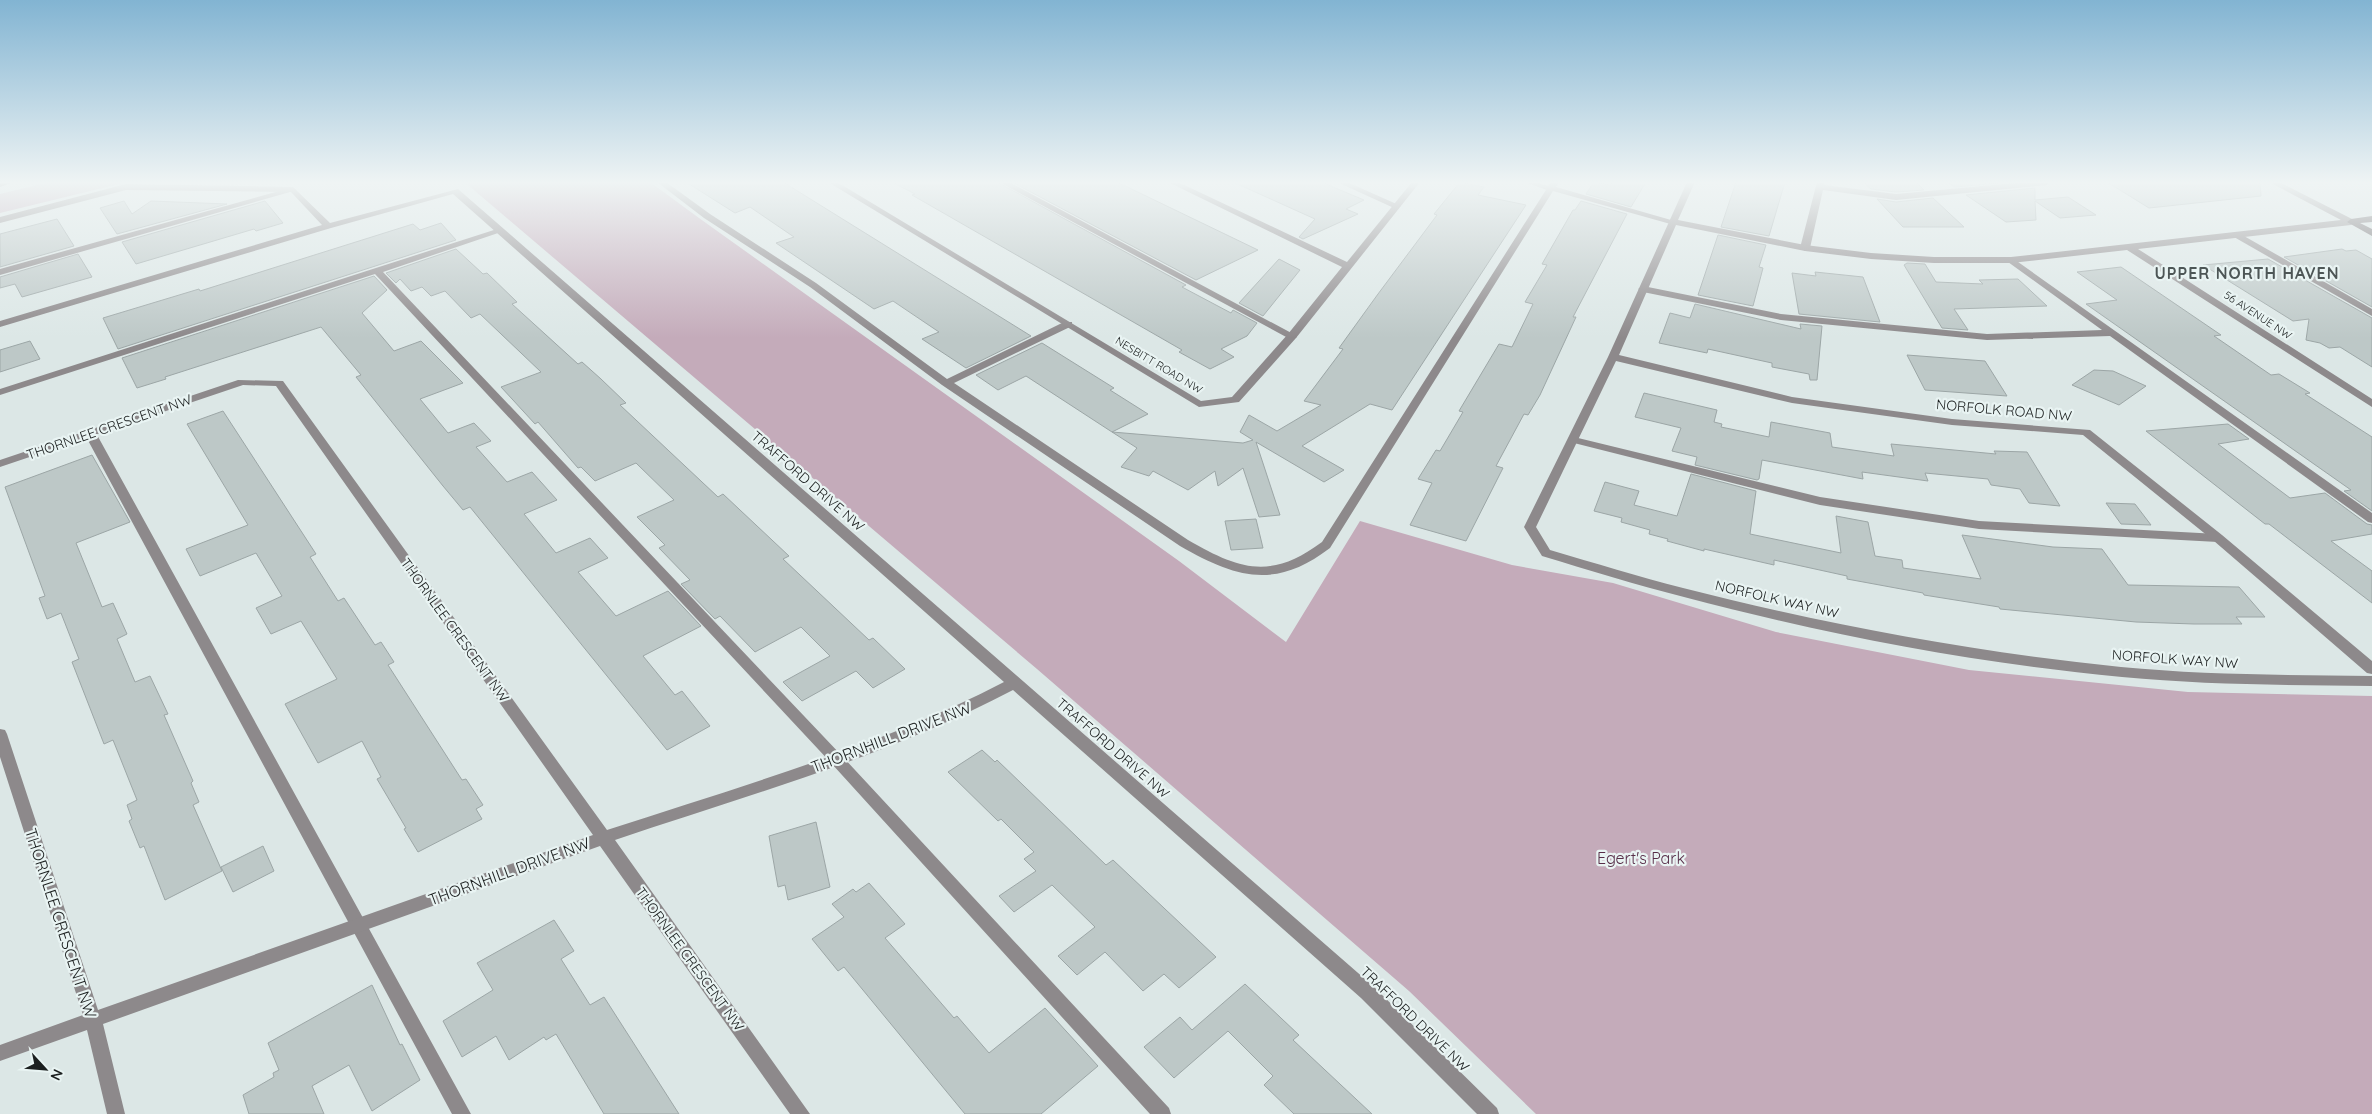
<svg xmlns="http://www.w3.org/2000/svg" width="2372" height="1114" viewBox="0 0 2372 1114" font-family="Quicksand,sans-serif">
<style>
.green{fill:#c4abba}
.building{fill:#bdc8c7;stroke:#9ca6a6}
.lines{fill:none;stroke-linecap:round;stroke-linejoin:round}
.lane{fill:#8d898b;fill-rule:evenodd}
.street{fill:#8d898b;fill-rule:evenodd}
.secondary{fill:#635e61;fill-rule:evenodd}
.primary{fill:#474144;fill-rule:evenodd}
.labels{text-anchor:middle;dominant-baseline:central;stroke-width:4.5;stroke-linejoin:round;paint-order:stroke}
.far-street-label{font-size:11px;fill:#1b1f1f;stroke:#e9f4f3}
.street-label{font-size:14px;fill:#1b1f1f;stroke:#e9f4f3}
.far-district-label{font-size:16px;font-weight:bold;letter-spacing:1px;fill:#4d5656;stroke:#e9f4f3}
.near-street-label{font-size:16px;fill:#1b1f1f;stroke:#e9f4f3}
.near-park-label{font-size:16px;fill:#572d48;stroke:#e9f4f3}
</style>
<rect width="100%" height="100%" fill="#dce7e6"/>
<!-- green -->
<path class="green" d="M50,182H127L0,213V194Z
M470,182H650L699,218L1179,561L1286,642L1360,521L1512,565L1613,583L1776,632L1969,670L2188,692L2372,696V1114H1536L1409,991L1037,669L468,185Z"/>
<!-- building -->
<path class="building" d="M686,182H783L1031,336L966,368L922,339L939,332L893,301L874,309L776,243L794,237L750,207L735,213Z
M892,182H997L1186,285L1182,287L1231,313L1233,310L1257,323L1247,336L1221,349L1234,357L1210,369L1179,352L1182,350L912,195L915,194Z
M1012,182H1117L1258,250L1196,280Z
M1233,182H1321L1364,200L1346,209L1358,214L1303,239L1299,237L1315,219Z
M1460,182L1484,187L1478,195L1526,205L1392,410L1370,404L1302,446L1344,470L1324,482L1256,442L1280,515L1259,517L1243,468L1218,486L1215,471L1188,490L1153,471L1149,476L1121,467L1137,448L1112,432L1243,443L1253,440L1240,432L1249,415L1277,431L1321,405L1304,401L1343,349L1339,348L1378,294L1437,215L1434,214Z
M1594,182L1610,185L1612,182H1646L1631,207L1586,194Z
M1736,182H1785L1769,236L1721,227Z
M1863,182H1916L1924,190L1896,192L1871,189Z
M1947,182H2010L1955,187Z
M2107,182H2260L2261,196L2149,208Z
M2035,188V200L2068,197L2096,215L2060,218L2035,201L2036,220L2006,222L1966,195Z
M1933,198L1964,227H1903L1877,199L1896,202Z
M124,201L132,214L151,201L227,204L117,234L100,208Z
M265,201L283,223L256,231L254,229L136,264L122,242Z
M1581,201L1627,214L1573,317H1576L1540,395L1528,415L1524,414L1496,466L1503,468L1466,541L1410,525L1432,483L1418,479L1436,450L1440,451L1463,412L1459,411L1499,344L1512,347L1533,304L1525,302L1547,265L1542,264L1573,210H1575Z
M57,219L74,246L0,267V234Z
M441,223L456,240L118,349L103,318L199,289L200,291L413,224L420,230Z
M1718,235L1766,245L1759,267L1763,268L1753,306L1698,295Z
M456,249L483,274L487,273L517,302L512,304L578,364L582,362L601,379L626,403L620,405L718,497L723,494L789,556L783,559L869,640L873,638L905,669L873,688L856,671L802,701L783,682L830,656L801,627L755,652L720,616L715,619L681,584L690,580L659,548L665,545L637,517L674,500L636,463L595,481L581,467L578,468L538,422L535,424L501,387L541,372L480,314L471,318L445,291L431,296L422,287L411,291L400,279L396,283L386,273Z
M2342,249L2346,251L2356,250L2372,259V307L2284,257Z
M78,254L92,277L22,297L15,284L0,288V277Z
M1279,259L1300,270L1263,316L1239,303Z
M2268,259L2372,318V367L2340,347L2329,348L2320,343L2306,340L2309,319L2293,321L2203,265Z
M1907,263L1925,264L1936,282L1983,284L1979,280L2018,279L2047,306L1954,309L1968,330L1942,328L1904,265Z
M2121,267L2221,335L2214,336L2271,375L2279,374L2310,393L2305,394L2372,437V511L2344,491L2351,490L2086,304L2117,300L2077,272Z
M1815,272L1863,277L1880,322L1799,314L1792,273L1816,276Z
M374,276L387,290L362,313L394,351L421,341L463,383L420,399L448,433L474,423L491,441L476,447L507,482L532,472L557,500L524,514L556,553L590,538L608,558L578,572L616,616L668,591L701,626L643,656L675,695L682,691L710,726L667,750L470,507L463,510L443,486L356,377L361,375L321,327L165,377L166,379L137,388L122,358Z
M1695,304L1801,329L1800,324L1822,326L1817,380H1810L1809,374L1772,367V363L1708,349L1707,353L1659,343L1670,313L1690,318Z
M30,341L40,359L0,372V350Z
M1042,343L1114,388L1110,390L1148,414L1112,432L1026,376L998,390L976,375Z
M1907,355L1985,361L2007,396L1925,390Z
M2094,370L2113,371L2146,386L2119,405L2072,385Z
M1644,393L1717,410L1714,422L1722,424L1721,427L1769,437L1771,422L1830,433L1832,447L1894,456L1891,444L1996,454L1994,451L2027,452L2060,506L2029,503L2020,489L1991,485L1988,479L1925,473L1928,481L1862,472L1863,479L1762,460L1759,479L1757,480L1695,465L1697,457L1672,451L1681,428L1635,417Z
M223,411L316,554L310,557L338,601L344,598L375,645L381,642L394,662L388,665L462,780L466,779L483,805L476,809L482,819L418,852L404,829L406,828L377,779L381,777L362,741L318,763L285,704L337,679L301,621L271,634L256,608L282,596L256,553L200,576L186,549L248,525L187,424Z
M2228,424L2249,439L2218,444L2290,498L2325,493L2367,524L2372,525V534L2331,541L2372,571V603L2269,524H2265L2146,431Z
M92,455L130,522L76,543L102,607L113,603L127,634L117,639L135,682L150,676L168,714L164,715L193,781L191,783L199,802L193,805L222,871L165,900L144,846L140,848L129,821L132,819L127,805L137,800L113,740L104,744L72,662L79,659L61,613L47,619L39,598L45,596L5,487Z
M1691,474L1756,491L1750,534L1841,553L1836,516L1868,522L1875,556L1902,560L1903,568L1981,579L1962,535L2053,547L2102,549L2128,585L2239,587L2265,617H2236L2242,624H2194L2136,622L2000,609L1999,607L1924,595L1923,593L1847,579V576L1774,560V565L1704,549V551L1667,541L1668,539L1649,534L1650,530L1621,522L1622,518L1594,511L1605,482L1639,491L1634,505L1677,516Z
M2106,503L2135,504L2151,525L2121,524Z
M1256,519L1263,548L1231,550L1225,521Z
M982,750L995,762L997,760L1106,865L1113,860L1216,957L1179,988L1164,974L1143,991L1105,952L1077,975L1058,956L1095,927L1052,885L1014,912L999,896L1036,871L1024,859L1034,852L1001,819L998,821L948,772Z
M816,822L830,887L788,900L785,885L778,887L769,836Z
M263,846L274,871L233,892L221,867Z
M869,883L905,924L885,938L954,1018L957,1016L989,1053L1045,1008L1098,1066L1041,1114H965L844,967L838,971L812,939L844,917L832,904L853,889L856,892Z
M554,920L574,951L561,959L590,1005L604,997L679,1114H604L556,1034L546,1040L544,1037L509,1060L496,1036L462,1057L443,1021L493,990L477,963Z
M1245,984L1299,1035L1293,1040L1372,1114H1294L1264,1085L1273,1076L1228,1031L1174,1078L1144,1047L1180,1017L1192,1030Z
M372,985L400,1045L402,1044L420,1080L372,1111L349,1065L312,1086L324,1114H249L243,1095L274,1077L273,1073L279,1070L268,1043Z"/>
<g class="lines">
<!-- lane -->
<path class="lane" d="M657,182H666L710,214L816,283L947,379L1064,322H1072V326L954,383L1188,540C1240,570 1271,580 1322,542L1551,182H1559L1556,187L1678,222L1674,225L1553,191L1330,548C1275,590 1236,578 1180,546L942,385L810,287L704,218Z
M999,182H1009L1297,336L1296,338H1288Z
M1337,182H1347L1401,206L1394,208Z
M1817,182H1825L1824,185L1896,194L2026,182H2051L2047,185L1896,200L1823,190L1810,248L1805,251L1800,248Z
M290,188L297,190L0,275V269Z
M497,229L504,231L383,272L842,756L1169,1108L1171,1114H1150L832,764L375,274L0,395V389Z
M2237,232L2372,309V316L2234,237V233Z
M2011,257L2372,513V523L2368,522L2110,336L1987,340L1781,320L1643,292L1638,289L1643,286L1781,314L1987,334L2102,330L2008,262L2006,260Z
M90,430L96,433L471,1114H452L84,433Z
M1574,437L1820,497L1979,521L2218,534L2224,538L2218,542L1979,529L1820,505L1570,442L1568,440Z"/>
<!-- street -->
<path class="street" d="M828,182H837L1201,401L1232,397L1288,334L1342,267L1168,182H1178L1347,262L1412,182H1420L1296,338L1239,402L1199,407Z
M1524,182H1536L1554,188L1550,191Z
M1687,182H1695L1678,220L1805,245L1871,253L1934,257H2011L2341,220L2269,182H2279L2354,220L2355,222L2351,225L2138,249L2372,399V407L2127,250L2011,263H1934L1871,259L1805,251L1676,225L1619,355L1792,397L1952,419L2090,430L2222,535L2372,661V674L2367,673L2214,541L2083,435L1952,425L1792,403L1616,361L1536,527L1550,550C1595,563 1639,577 1683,588C1827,625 1973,652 2121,667C2204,675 2288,675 2372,676V686C2289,685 2205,685 2122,677C1974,663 1828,635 1684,597C1636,585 1589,570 1542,556L1524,527L1608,357Z
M126,184L293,187L330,223L458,189L1373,986L1497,1108L1499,1114H1477L1361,998L1013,690C888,756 749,795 615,840L810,1114H790L600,846L103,1024L125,1114H107L87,1030L0,1061V1045L83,1015L0,757V729L5,730L7,734L98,1010L593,835L276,386L243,385L0,467V460L238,380L283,381L607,830C741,786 879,747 1004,682L453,194L331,228L0,327V321L322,225L291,192L126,190L0,223V217Z"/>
<!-- secondary -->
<path class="secondary" d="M2372,216V222L2360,223L2372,229V236L2347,222L2351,219Z"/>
<!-- primary -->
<path class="primary" d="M0,182H14L0,187Z"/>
</g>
<!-- sky -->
<linearGradient id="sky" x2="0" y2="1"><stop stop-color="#82b4d2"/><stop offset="0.54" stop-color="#eff4f4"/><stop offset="1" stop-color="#eff4f4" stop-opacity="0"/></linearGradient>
<rect width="2372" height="338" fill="url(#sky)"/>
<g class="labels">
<!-- far-street labels -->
<g class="far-street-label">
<text transform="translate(2258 315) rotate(33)">56 AVENUE NW</text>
<text transform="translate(1159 365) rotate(31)">NESBITT ROAD NW</text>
</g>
<!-- street labels -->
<g class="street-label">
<text transform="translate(2004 410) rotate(5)">NORFOLK ROAD NW</text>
<text transform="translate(109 427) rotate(-19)">THORNLEE CRESCENT NW</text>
<text transform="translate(808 481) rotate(41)">TRAFFORD DRIVE NW</text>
<text transform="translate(1777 599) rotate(13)">NORFOLK WAY NW</text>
<text transform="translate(455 630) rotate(54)">THORNLEE CRESCENT NW</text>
<text transform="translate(2175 659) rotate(4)">NORFOLK WAY NW</text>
<text transform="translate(1113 748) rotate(41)">TRAFFORD DRIVE NW</text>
<text transform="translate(690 959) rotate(54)">THORNLEE CRESCENT NW</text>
<text transform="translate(1415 1019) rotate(44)">TRAFFORD DRIVE NW</text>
</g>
<!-- far-district labels -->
<g class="far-district-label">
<text x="2247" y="273">UPPER NORTH HAVEN</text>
</g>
<!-- near-street labels -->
<g class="near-street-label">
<text transform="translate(891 737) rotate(-21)">THORNHILL DRIVE NW</text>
<text transform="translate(509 871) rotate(-20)">THORNHILL DRIVE NW</text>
<text transform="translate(61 923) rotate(72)">THORNLEE CRESCENT NW</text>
</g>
<!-- near-park labels -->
<g class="near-park-label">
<text x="1641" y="858">Egert's Park</text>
</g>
</g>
<!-- north arrow -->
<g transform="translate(45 1069) rotate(116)" stroke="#e9f4f3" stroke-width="4" paint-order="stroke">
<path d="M0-4L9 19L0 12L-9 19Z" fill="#1b1f1f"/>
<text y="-8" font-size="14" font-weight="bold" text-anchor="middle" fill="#1b1f1f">N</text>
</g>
</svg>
